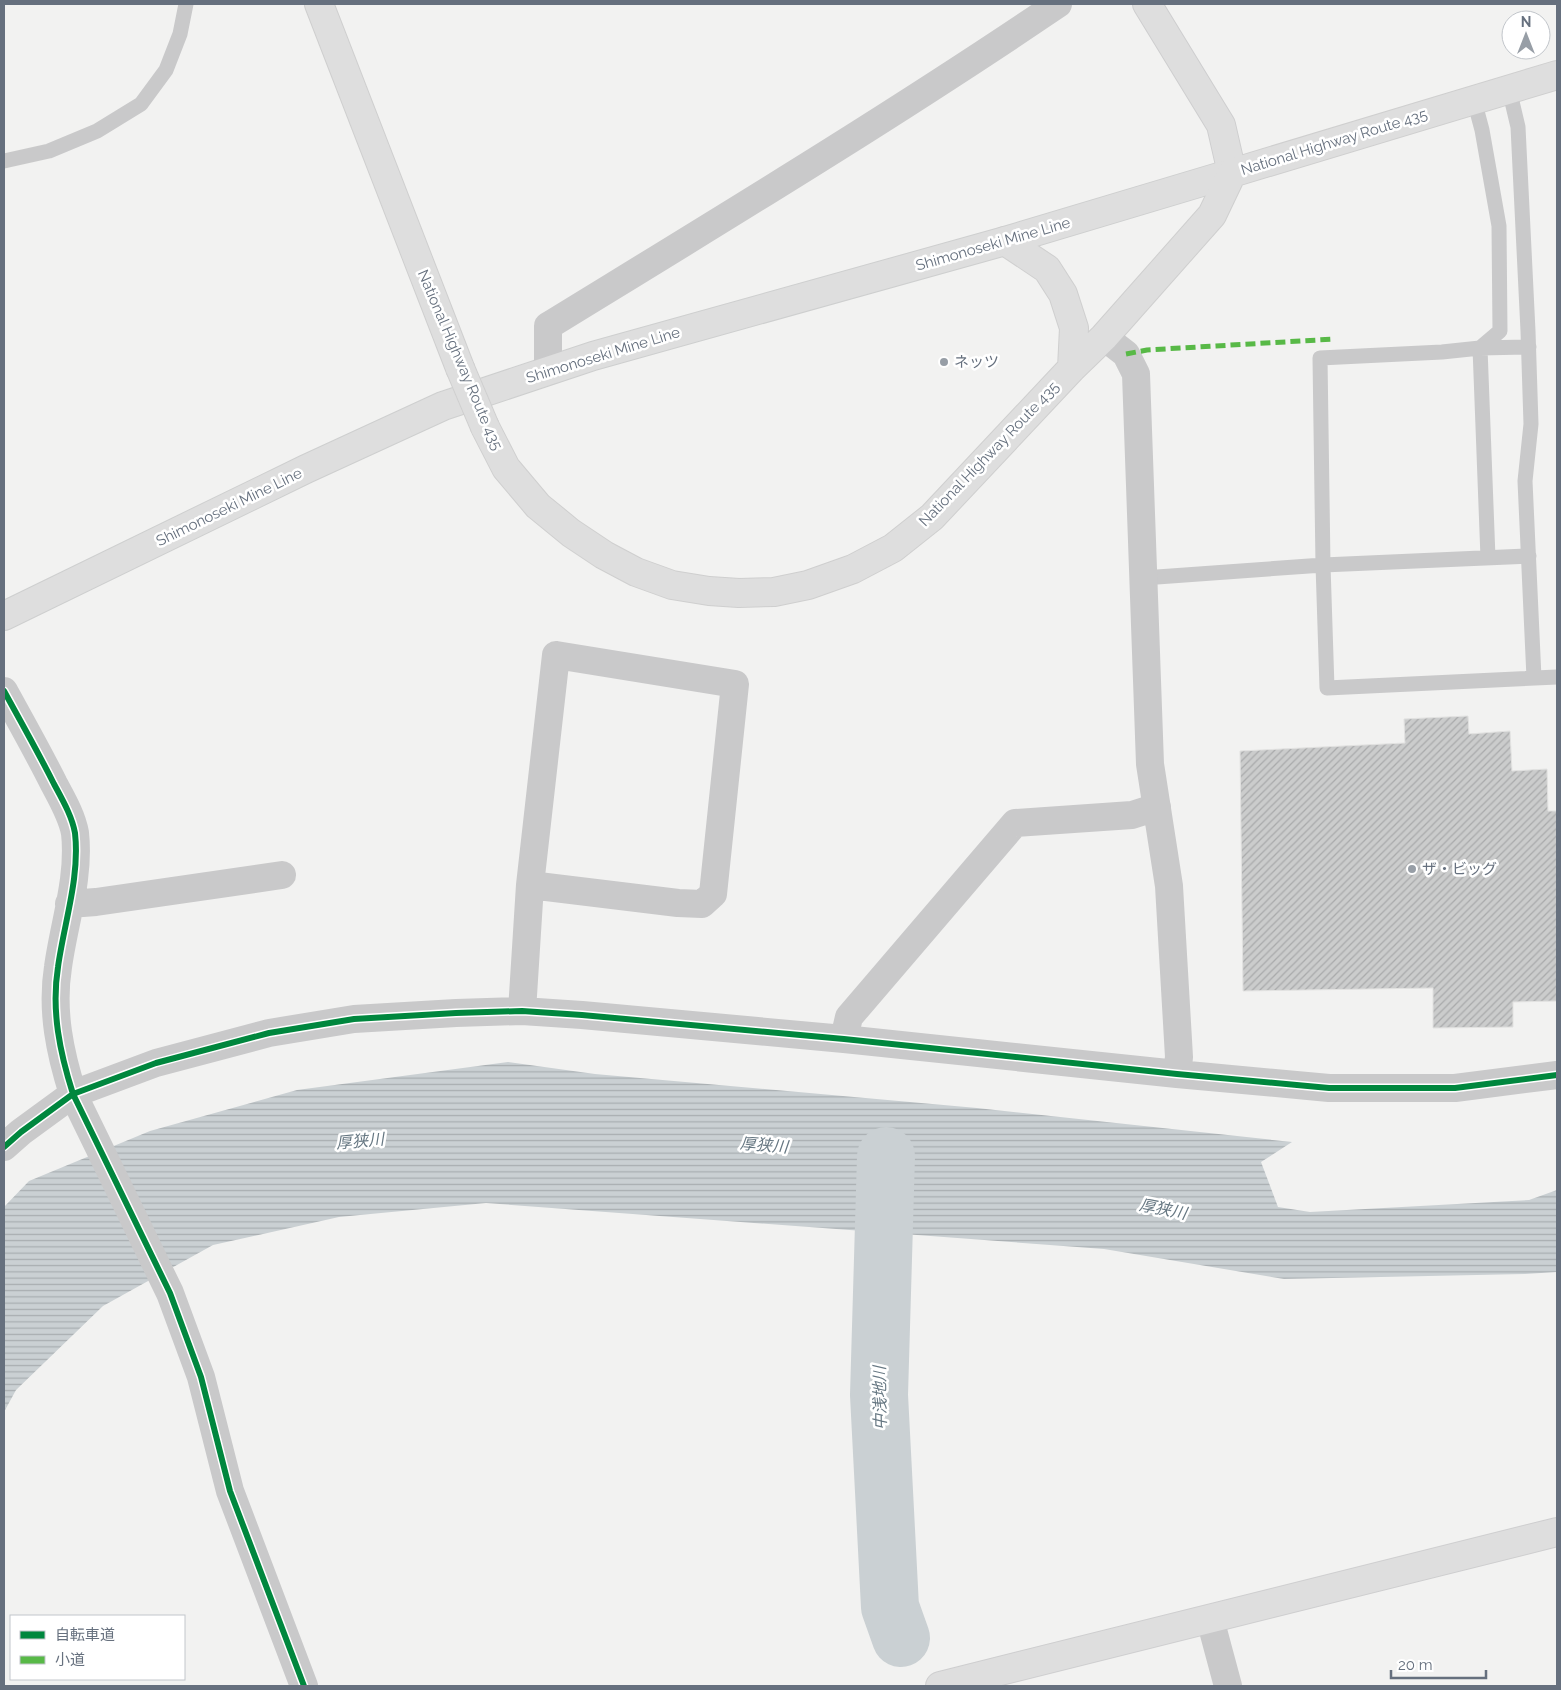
<svg xmlns="http://www.w3.org/2000/svg" width="1561" height="1690" viewBox="0 0 1561 1690" font-family="Raleway,'Noto Sans JP',sans-serif">
<style>
.water{fill:url(#water-rules)}
.lines{fill:none;stroke-linecap:round;stroke-linejoin:round}
.river{stroke:#cad0d3;stroke-width:58}
.building{fill:url(#building-hatch);stroke:#e2e2e1}
.secondary-casing{stroke:#cececf;stroke-width:30}
.primary-casing{stroke:#cecfcf;stroke-width:30}
.highway-casing{stroke:#cfcfcf;stroke-width:30}
.lane{stroke:#c9c9ca;stroke-width:15}
.street{stroke:#c9c9ca;stroke-width:28}
.secondary{stroke:#dedede;stroke-width:28}
.primary{stroke:#dedede;stroke-width:28}
.highway{stroke:#dedede;stroke-width:28}
.highway-bridge-casing{stroke:#cfcfcf;stroke-width:30;stroke-linecap:butt}
.highway-bridge{stroke:#dedede;stroke-width:28}
.quiet{stroke:#58b947;stroke-width:5;stroke-dasharray:10 5;stroke-linecap:butt}
.cycleway-casing{stroke:#fff;stroke-width:9}
.cycleway{stroke:#00873e;stroke-width:6}
.poi-dot{fill:#979ea6;stroke:#fff;stroke-width:2}
.labels{text-anchor:middle;dominant-baseline:central;stroke-width:5;stroke-linejoin:round;paint-order:stroke}
.street-label{font-size:15px;fill:#66707e;stroke:#fff}
.poi-label{font-size:15px;fill:#66707e;stroke:#fff;text-anchor:start}
.water-label{font-size:16px;font-style:italic;fill:#667782;stroke:#fff}
</style>
<defs>
<pattern id="water-rules" width="6" height="5" patternUnits="userSpaceOnUse" patternTransform="scale(1.25)"><rect width="6" height="5" fill="#cad0d3"/><path d="M0 2.5h6" fill="none" stroke="#a8adb0"/></pattern>
<pattern id="building-hatch" width="6" height="6" patternUnits="userSpaceOnUse" patternTransform="scale(1.25)"><rect width="6" height="6" fill="#cbcccc"/><path d="M-1 1l2-2M0 6l6-6M5 7l2-2" fill="none" stroke="#a9aaab"/></pattern>
</defs>
<rect width="100%" height="100%" fill="#f2f2f1"/>
<!-- water -->
<path class="water" d="M508,1062L595,1074L977,1108L1292,1142L1261,1162L1278,1207L1310,1212L1529,1200L1557,1190V1272L1525,1274L1284,1279L1104,1249L486,1203L339,1217L213,1245L103,1306L16,1390L4,1412V1207L29,1181L150,1131L297,1090Z"/>
<g class="lines">
<!-- river -->
<path class="river" d="M886,1156L879,1395L890,1607L901,1638"/>
</g>
<!-- building -->
<path class="building" d="M1468,716L1469,734L1510,731L1512,771L1547,769L1548,811H1557V1001L1513,1002V1027L1433,1028V988L1243,991L1240,751L1405,743L1404,719Z"/>
<g class="lines">
<!-- secondary casing -->
<g class="secondary-casing">
<path id="secondary" d="M1147,4L1221,125L1232,173
M940,1686L1557,1532"/>
</g>
<!-- primary casing -->
<g class="primary-casing">
<path id="primary" d="M4,616L306,469L443,406L593,356L1005,241L1232,173"/>
</g>
<!-- highway casing -->
<g class="highway-casing">
<path id="highway" d="M319,4L460,368
M1005,241L1047,269L1063,294L1074,328L1072,368
M485,427L506,468L538,506L571,533L604,555L636,572L672,585L709,591L739,593L774,592L808,585L853,569L893,548L932,517L1072,368L1104,337L1212,215L1232,173L1557,75"/>
</g>
<!-- lane -->
<path class="lane" d="M1509,89L1518,127L1528,331L1531,424L1525,481L1534,678
M1474,100L1482,130L1499,226L1500,331L1480,348L1488,558
M4,161L49,151L97,131L141,104L166,70L180,34L186,4
M1529,347L1480,348L1442,352L1320,358L1323,565L1327,688L1557,677
M1143,578L1323,565L1529,556"/>
<!-- street -->
<path class="street" d="M1104,337L1126,354L1136,374L1150,764L1169,886L1179,1057L1177,1074
M548,371V326C719,221 891,117 1058,4
M4,691C21,722 38,752 54,784C62,799 72,816 75,833C80,878 64,923 58,967C51,1011 60,1053 73,1094L170,1293L201,1377L230,1491L304,1686
M69,904L96,902L282,875
M522,1011L530,885L556,655L735,684L713,894L702,904L678,903L530,885
M844,1039L849,1017L1015,823L1132,815L1157,807
M4,1147L21,1132L73,1094L156,1063L269,1033L354,1019L456,1013L522,1011L582,1015L844,1039L1177,1074L1329,1088H1455L1557,1075
M1210,1619L1228,1686"/>
<!-- secondary -->
<use href="#secondary" class="secondary"/>
<!-- primary -->
<use href="#primary" class="primary"/>
<!-- highway -->
<use href="#highway" class="highway"/>
<!-- highway-bridge casing -->
<g class="highway-bridge-casing">
<path id="highway-bridge" d="M460,368L485,427"/>
</g>
<!-- highway-bridge -->
<use href="#highway-bridge" class="highway-bridge"/>
<!-- quiet -->
<path class="quiet" d="M1126,354L1147,350L1335,339"/>
<!-- cycleway casing -->
<g class="cycleway-casing">
<path id="cycleway" d="M4,691C21,722 38,752 54,784C62,799 72,816 75,833C80,878 64,923 58,967C51,1011 60,1053 73,1094L170,1293L201,1377L230,1491L304,1686
M4,1147L21,1132L73,1094L156,1063L269,1033L354,1019L456,1013L522,1011L582,1015L844,1039L1177,1074L1329,1088H1455L1557,1075"/>
</g>
<!-- cycleway -->
<use href="#cycleway" class="cycleway"/>
</g>
<!-- markers -->
<g class="poi-dot">
<circle cx="944" cy="362" r="5"/>
<circle cx="1412" cy="869" r="5"/>
</g>
<g class="labels">
<!-- street labels -->
<g class="street-label">
<text transform="translate(1334 142) rotate(-17)">National Highway Route 435</text>
<text transform="translate(993 244) rotate(-16)">Shimonoseki Mine Line</text>
<text transform="translate(603 355) rotate(-17)">Shimonoseki Mine Line</text>
<text transform="translate(460 360) rotate(67)">National Highway Route 435</text>
<text transform="translate(989 454) rotate(-46)">National Highway Route 435</text>
<text transform="translate(229 507) rotate(-26)">Shimonoseki Mine Line</text>
</g>
<!-- poi labels -->
<g class="poi-label">
<text x="954" y="362">ネッツ</text>
<text x="1422" y="869">ザ・ビッグ</text>
</g>
<!-- water labels -->
<g class="water-label">
<text transform="translate(360 1141) rotate(-5)">厚狭川</text>
<text transform="translate(764 1145) rotate(5)">厚狭川</text>
<text transform="translate(1163 1209) rotate(11)">厚狭川</text>
<text transform="translate(880 1398) rotate(-91)">中浅地川</text>
</g>
</g>
<!-- border -->
<rect width="1561" height="1690" fill="none" stroke="#66707e" stroke-width="10"/>
<!-- legend -->
<rect x="10" y="1615" width="175" height="65" fill="#ffffff" stroke="#c2c6cb"/>
<rect x="20" y="1631" width="25" height="8" fill="#00873e" stroke="#c2c6cb"/>
<text x="55" y="1640" font-size="15" fill="#66707e">自転車道</text>
<rect x="20" y="1656" width="25" height="8" fill="#58b947" stroke="#c2c6cb"/>
<text x="55" y="1665" font-size="15" fill="#66707e">小道</text>
<!-- north arrow -->
<g transform="translate(1526 35)"><circle r="24" fill="#ffffff" stroke="#c2c6cb"/>
<path d="M0-4L9 19L0 12L-9 19Z" fill="#979ea6"/>
<text y="-8" font-size="14" font-weight="bold" text-anchor="middle" fill="#66707e">N</text>
</g>
<!-- scale -->
<path d="M1391 1670v8h95v-8" fill="none" stroke="#66707e" stroke-width="2.5"/>
<text x="1398" y="1670" font-size="15" fill="#66707e" stroke="#ffffff" stroke-width="4" paint-order="stroke">20 m</text>
</svg>
